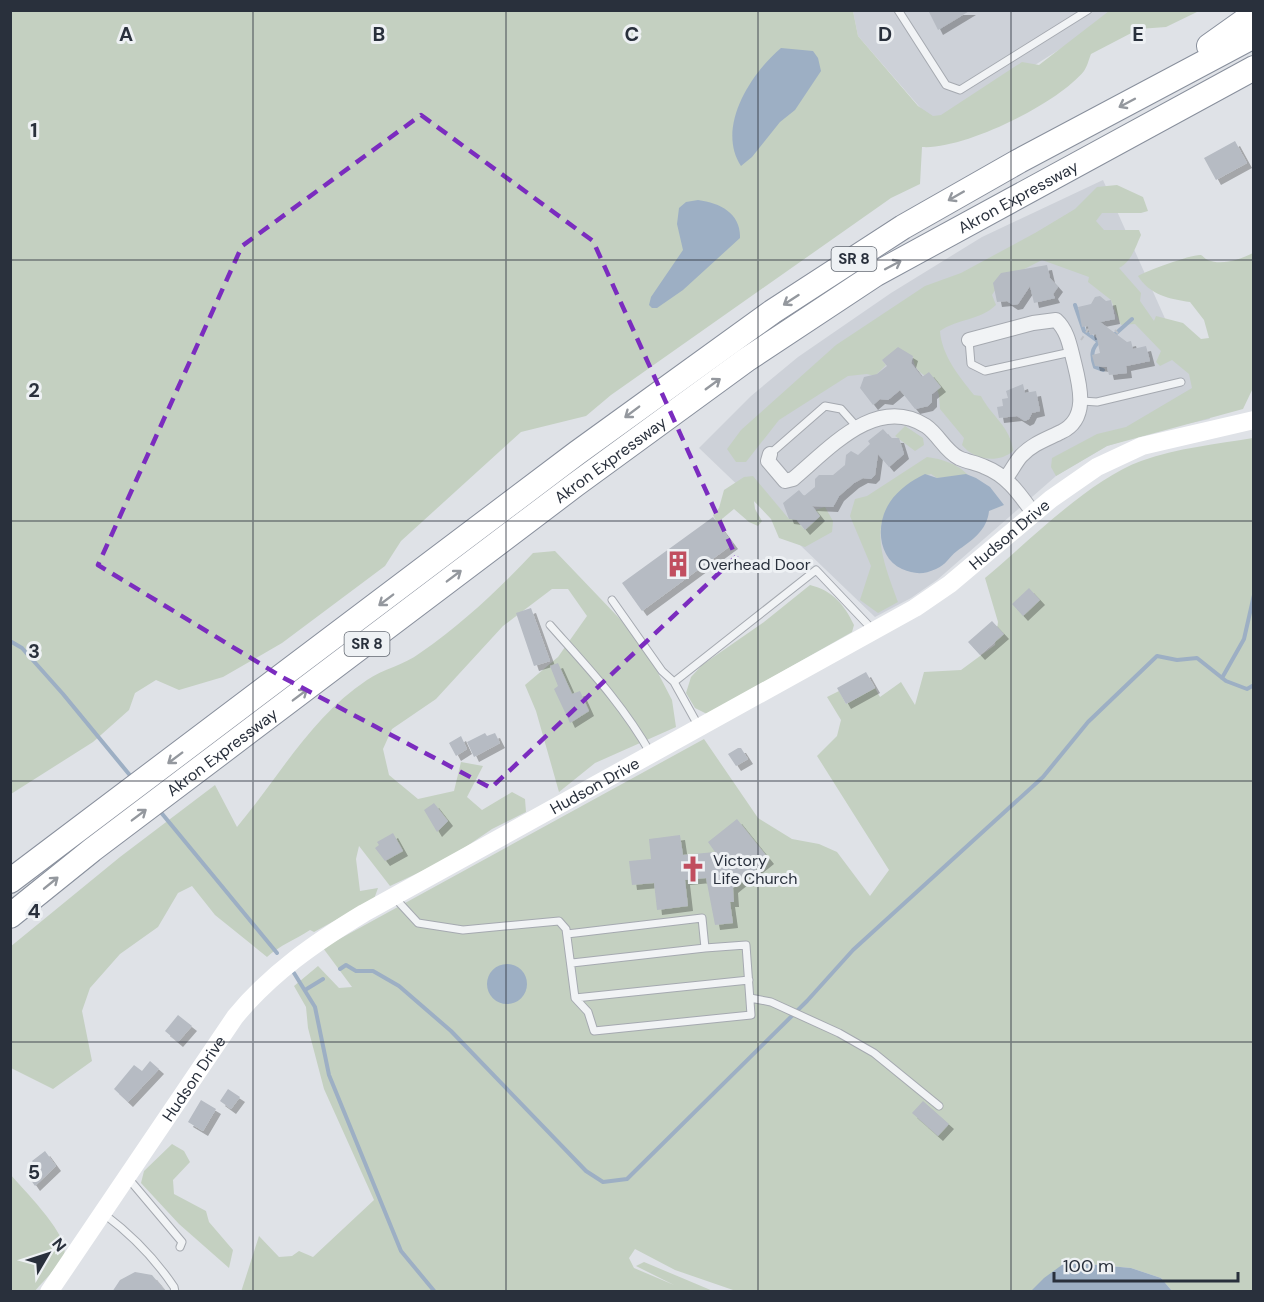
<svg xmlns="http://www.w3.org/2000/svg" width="1264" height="1302" viewBox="0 0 1264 1302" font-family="'DM Sans',sans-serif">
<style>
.built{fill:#cdd1d8}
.green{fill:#c4d0c1}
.water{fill:#9dafc4}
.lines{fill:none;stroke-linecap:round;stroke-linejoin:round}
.stream{stroke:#9dafc4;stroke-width:4}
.building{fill:#b6bbc3;filter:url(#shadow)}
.lane-casing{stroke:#a5a9b0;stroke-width:9}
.street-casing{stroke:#a5a9b0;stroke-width:16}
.highway-casing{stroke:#888f9c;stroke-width:26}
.path{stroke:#bdc0c5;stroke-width:2;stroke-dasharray:4.5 4.5;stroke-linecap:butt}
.lane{stroke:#f1f3f5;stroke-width:7}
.street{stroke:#f1f3f5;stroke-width:14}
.secondary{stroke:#fff;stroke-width:18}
.highway{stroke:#fff;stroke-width:24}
.oneway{stroke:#94989e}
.marked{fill:none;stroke:#7b2cbf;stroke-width:4.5;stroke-dasharray:12 8;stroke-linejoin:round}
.grid{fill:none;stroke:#29303c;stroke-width:1.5;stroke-opacity:0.55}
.labels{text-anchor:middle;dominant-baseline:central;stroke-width:6;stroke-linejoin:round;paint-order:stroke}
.shield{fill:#eef1f4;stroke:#646a73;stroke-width:1.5}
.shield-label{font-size:15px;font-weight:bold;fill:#29303c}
.street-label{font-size:16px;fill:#29303c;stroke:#eef1f4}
.poi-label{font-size:16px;fill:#29303c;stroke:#eef1f4;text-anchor:start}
.grid-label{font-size:20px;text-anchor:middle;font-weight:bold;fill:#29303c;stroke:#eef1f4;stroke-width:6;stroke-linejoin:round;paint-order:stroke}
</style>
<defs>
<filter id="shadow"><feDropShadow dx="5" dy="5" stdDeviation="0" flood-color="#0004"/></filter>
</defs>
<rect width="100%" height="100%" fill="#dfe2e7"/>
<!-- built -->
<path class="built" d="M853,11H1120L937,127L858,36Z
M1103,180L1210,419L1162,429L1107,446L1056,476L937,580L911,598L875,617L699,448L751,396L798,357L891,293L982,237Z"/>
<!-- green -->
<path class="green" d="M11,11H853L858,36L918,106L933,116L941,115L1022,62L1039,65L1109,11H1199L1166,27L1139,29L1091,54C1089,59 1087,67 1084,71C1057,104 964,150 922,147L920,184L891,198L611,395L586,416L521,432L401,541L385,566L282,643L223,677L179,690L156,680L135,693L129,710L93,742L11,794Z
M1117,185L1143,197L1148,211L1141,213H1102L1096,221L1104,230H1139L1141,235C1135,248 1132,261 1119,268L1141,293L1140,301L1154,321L1156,316L1183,323L1201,339L1209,338L1204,320L1190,302C1169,299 1150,295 1138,276C1146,271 1192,254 1201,255C1203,256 1205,259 1208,260C1222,266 1241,259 1253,253V388L1243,409L1107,446L1056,476L1051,467L1052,458L1097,434L1126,427L1192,388L1189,374L1172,360L1160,366L1156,362L1161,351L1135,324L1121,325L1111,300L1088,282L1089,277L1042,260L1001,281L992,295L996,305C979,321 959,318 940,331C942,356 959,376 974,395L981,396C991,416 1011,427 1013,451C998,464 974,460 962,445L964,438L940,409L939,395L934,380C923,376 913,369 913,356L882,360L886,365L875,376L867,374L848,376L779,420L746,462H736L727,449L741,430L836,345L925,286L961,273L1035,233L1075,209L1097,187Z
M905,426L923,438L924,445L915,451L895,436Z
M1253,438V1291H1172L1161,1278L1131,1268L1066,1262L1032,1291H736L675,1270L635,1249L629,1258L634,1268L674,1285L636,1266L644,1262L713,1291L241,1292L259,1236L279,1257L292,1256L299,1251L313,1257L374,1200L324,1089L308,1028L306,1007L294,986L318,966L339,988L352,987L323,948L704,739L758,818L792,839L819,844L837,852L870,896L889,870L817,756L837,736L841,720L827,697L839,691L846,704L875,688L880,697L901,682L915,705L924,672L961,670L995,645L998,622L985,578C1028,542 1089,480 1141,461C1177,448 1217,444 1253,438Z
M927,457C942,459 958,464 968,475L937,478L931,474C917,477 906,485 897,497C893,503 886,509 884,516C873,541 890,579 898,602L878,613L860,600L871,566L850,516L855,499L867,496Z
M753,476L789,519H795L804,529L820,517L815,510L825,507L833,521L832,532L805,547L779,538L771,519L754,501L755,509L762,521L758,526L749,522L734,509L717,523L713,515L719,508L724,490L744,477Z
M555,551L642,642L672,700L676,727L595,763L559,792L536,711L525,685L558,657L587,616L568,589H552L503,626L436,699L392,729L383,749L389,775L418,799L454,791L461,762L483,766L467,797L482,810L512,792L525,799L526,812L492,829L448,859L390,886L359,846L356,859L360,891L378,888L374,899L314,932L310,930C295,940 280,945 267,957L215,915L192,886L178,893L158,927L120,954L90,988L82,1011L92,1061L53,1089L11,1068L10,947L120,857L215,785L237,827C279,777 311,717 367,680C383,669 404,665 420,653C462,624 498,590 533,553Z
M810,585C833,591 844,604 854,625L852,632L707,714L695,708L686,693L691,677L702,665L764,622Z
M172,1144L184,1151L190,1162L173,1180L174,1194L206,1211L209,1222L233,1250L229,1268L179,1224L141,1183L144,1171Z
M10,1174C22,1188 71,1237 64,1254C59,1267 43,1281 35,1291H11Z"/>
<!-- water -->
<path class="water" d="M781,48L813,51L818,58L821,71L795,110L780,122L752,157L741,166C716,128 750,74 781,48Z
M698,200C721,203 741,214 740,238L683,290L657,308H652L649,305L651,297L683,250L677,224L679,208L686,202Z
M925,474L937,478L966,474L976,478L990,487L1004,505L989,511C987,531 971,541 957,551C949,557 946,565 936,569C923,575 914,574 902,569C878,558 875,524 890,502C898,490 912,480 925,474Z
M487 984a20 20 0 1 1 40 0a20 20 0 1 1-40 0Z
M1066,1262L1131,1268L1161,1278L1172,1291H1031L1044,1278Z"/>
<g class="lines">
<!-- stream -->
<path class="stream" d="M1075,305L1084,331L1099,342
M1113,336L1132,319
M1100,341C1091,348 1091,356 1095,367L1103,370
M10,641L22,648L63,694L133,779
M1222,678L1244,639L1254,595
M159,810L277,953
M340,969L346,965L356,971H373L399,986L451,1031L586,1171L603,1182L627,1179L807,1001L853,950L1043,777L1088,722L1157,656L1177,660L1197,658L1226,681L1247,689L1254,685
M294,973L315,1007L329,1075L401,1251L435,1292
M305,990L323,979"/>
</g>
<!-- building -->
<path class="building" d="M928,10H971L938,30Z
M1235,141L1247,163L1216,180L1204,158Z
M1047,265L1050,278L1058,287L1053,294L1055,298L1034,303L1030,286L1018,304L1013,305L1007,301L997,302L993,283L1001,273Z
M1100,296L1106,301L1111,300L1115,319L1100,322L1127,342L1131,341L1133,349L1146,346L1150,361L1126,366L1127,373L1109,375L1107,367L1095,366L1092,355L1100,353L1096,334L1090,335L1088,326L1082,327L1078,307L1091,304L1095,297Z
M898,347L913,356L911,363L922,377L929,372L941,387L932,394V402L928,406L915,409L900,390L888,400L880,399L873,405L860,388L864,377L877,374L887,366L882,360Z
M1023,384L1025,393L1036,391L1040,411L1032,413L1029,419L1025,421L1017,416L999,418L997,407L1003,406L1002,399L1008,398L1006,391Z
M883,429L891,438H899L904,454L889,467L878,454L875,475L871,479L863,478L854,483L839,496L833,507L812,506L820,516L805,530L797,520L789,519L783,503L799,490L804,496L815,487V479L819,475H833L845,465L846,455L851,451L858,455L870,444L868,441Z
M713,517L733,544L642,611L622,583Z
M1029,588L1040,600L1023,616L1012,604Z
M531,608L550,661L534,666L516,613Z
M992,621L1004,634L980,655L968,642Z
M558,663L572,694L580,691L589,711L570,723L554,689L558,686L550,666Z
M866,672L875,688L846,704L837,688Z
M485,733L487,736L495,733L500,743L474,757L467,742Z
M461,736L467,749L456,756L449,743Z
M738,748H741L748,759L736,766L728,754Z
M434,803L448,821L437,832L424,810Z
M737,819L769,859L733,888L734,902H730L733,923L715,925L706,878L685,880L688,906L657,910L654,883L632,885L629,861L651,859L649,839L680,835L683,855L715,852L708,842Z
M393,833L403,851L385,861L375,848L379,845L377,842Z
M178,1015L192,1026L178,1042L165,1031Z
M150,1061L159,1069L128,1102L114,1089L134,1065L142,1071Z
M228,1089L240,1097L231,1109L220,1101Z
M201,1100L216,1109L203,1131L188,1122Z
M923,1101L949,1124L938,1136L912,1113Z
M45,1151L56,1166L35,1186L26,1173L36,1166L32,1161Z
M135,1272L152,1275L166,1292H112L120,1280Z"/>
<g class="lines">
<!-- lane casing -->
<g class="lane-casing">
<path id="lane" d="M898,10L946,85L960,90L1088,10
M969,340L971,364L985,371L1071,352
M1082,401L1097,402L1181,382
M770,454L825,406L841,409L857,427
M612,600L662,671L674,682
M550,625C588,668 622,703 651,754
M699,727L674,682L816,570L872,629
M394,897L418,923L463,930L559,921L566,929L575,998L588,1012L594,1031L751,1015L746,945L705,948L702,918L567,934
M572,963L705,948
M575,998L749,980
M750,998L771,1002L839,1033L874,1053L939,1106
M128,1178L182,1242L180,1247
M104,1214C132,1235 154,1257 174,1287L175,1292"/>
</g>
<!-- street casing -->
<g class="street-casing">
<path id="street" d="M969,340L1033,323L1056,320C1068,331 1070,347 1074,362C1080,386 1089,419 1061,432C1047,439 1032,444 1021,456C1015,463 1011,472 1005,479
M770,454L768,461L785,481L793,479C829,449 876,394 926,426C939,435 945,451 959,458C968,462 977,463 985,467C1008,476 1020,495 1034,514"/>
</g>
<!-- highway casing -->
<g class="highway-casing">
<g id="highway">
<path d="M1209,46L1254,14"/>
<path d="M10,881L577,453L772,312L903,227L1019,161L1254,36"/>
<path id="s2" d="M10,916L92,850L575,485L746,360L876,274L1254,68"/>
</g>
</g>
<!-- path -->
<path class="path" d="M1115,330L1120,336
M1081,340L1089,328"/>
<!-- lane -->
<use href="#lane" class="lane"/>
<!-- street -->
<use href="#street" class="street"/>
<!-- secondary -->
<path class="secondary" id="s1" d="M49,1292L235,1017C271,973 316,942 364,913L915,608L950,584L1051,499L1097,467L1142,446L1254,420"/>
<!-- highway -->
<use href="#highway" class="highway"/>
</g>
<!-- one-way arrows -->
<defs><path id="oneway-shaft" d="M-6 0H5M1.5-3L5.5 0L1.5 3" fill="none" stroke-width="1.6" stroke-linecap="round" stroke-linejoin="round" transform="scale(1.5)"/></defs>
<g class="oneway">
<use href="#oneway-shaft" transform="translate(1127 103) rotate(152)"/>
<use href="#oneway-shaft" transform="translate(956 196) rotate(150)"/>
<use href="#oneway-shaft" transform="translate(893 265) rotate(-28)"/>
<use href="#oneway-shaft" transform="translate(791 300) rotate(147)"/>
<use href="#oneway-shaft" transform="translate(713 384) rotate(-36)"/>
<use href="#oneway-shaft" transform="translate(632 412) rotate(143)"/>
<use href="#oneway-shaft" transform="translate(454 576) rotate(-37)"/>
<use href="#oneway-shaft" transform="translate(386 600) rotate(143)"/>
<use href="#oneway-shaft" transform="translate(300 695) rotate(-37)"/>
<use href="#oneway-shaft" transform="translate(175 758) rotate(143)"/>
<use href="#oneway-shaft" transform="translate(139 815) rotate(-37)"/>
<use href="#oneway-shaft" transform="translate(51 883) rotate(-39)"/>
</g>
<!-- marked area -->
<path class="marked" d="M421,115L593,241L736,557L491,788L282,677L98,565L242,246Z"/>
<!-- grid -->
<path class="grid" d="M253,10V1292M506,10V1292M758,10V1292M1011,10V1292M10,260H1254M10,521H1254M10,781H1254M10,1042H1254"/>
<!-- icons -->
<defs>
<g id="building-bare" transform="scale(2.07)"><path d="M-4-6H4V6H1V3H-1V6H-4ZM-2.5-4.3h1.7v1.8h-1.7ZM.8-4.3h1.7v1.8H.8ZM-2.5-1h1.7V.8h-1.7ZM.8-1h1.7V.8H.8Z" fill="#c14e5f" stroke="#eef1f4" stroke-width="2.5" paint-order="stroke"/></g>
<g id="church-bare" transform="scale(2.07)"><path d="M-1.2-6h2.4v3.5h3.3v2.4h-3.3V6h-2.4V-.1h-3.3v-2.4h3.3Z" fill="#c14e5f" stroke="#eef1f4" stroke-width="2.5" paint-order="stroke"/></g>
</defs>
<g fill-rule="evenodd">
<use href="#building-bare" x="678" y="564"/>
<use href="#church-bare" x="693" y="869"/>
</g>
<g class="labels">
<!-- shield labels -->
<g class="shield">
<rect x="831.5" y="247" width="45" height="24" rx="4.5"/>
<rect x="344.5" y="632" width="45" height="24" rx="4.5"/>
</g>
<g class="shield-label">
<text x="854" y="259">SR 8</text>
<text x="367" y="644">SR 8</text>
</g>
<!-- street labels -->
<g class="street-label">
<text stroke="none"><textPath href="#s2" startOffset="1240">Akron Expressway</textPath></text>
<text stroke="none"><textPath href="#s2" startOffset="754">Akron Expressway</textPath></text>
<text stroke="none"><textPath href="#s1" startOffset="1248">Hudson Drive</textPath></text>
<text stroke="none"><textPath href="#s2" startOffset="268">Akron Expressway</textPath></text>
<text stroke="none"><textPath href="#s1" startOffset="762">Hudson Drive</textPath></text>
<text stroke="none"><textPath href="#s1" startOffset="258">Hudson Drive</textPath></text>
</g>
<!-- poi labels -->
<g class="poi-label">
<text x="698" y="564">Overhead Door</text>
<text x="713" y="860">Victory<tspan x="713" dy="18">Life Church</tspan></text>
</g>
</g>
<g class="grid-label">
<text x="126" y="41">A</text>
<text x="379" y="41">B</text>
<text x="632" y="41">C</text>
<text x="885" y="41">D</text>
<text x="1138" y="41">E</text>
<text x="34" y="137">1</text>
<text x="34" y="397">2</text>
<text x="34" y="658">3</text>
<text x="34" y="918">4</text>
<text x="34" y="1179">5</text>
</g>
<!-- border -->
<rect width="1264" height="1302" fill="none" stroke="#29303c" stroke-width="24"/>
<!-- north arrow -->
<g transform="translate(48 1254) rotate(51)" stroke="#eef1f4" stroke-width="4.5" paint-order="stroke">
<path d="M0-4.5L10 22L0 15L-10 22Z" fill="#29303c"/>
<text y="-9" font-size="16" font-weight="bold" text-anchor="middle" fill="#29303c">N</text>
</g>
<!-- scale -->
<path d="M1054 1272v9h184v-9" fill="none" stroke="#29303c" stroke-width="3"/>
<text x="1063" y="1272" font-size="18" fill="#29303c" stroke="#eef1f4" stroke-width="4.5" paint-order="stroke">100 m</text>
</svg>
